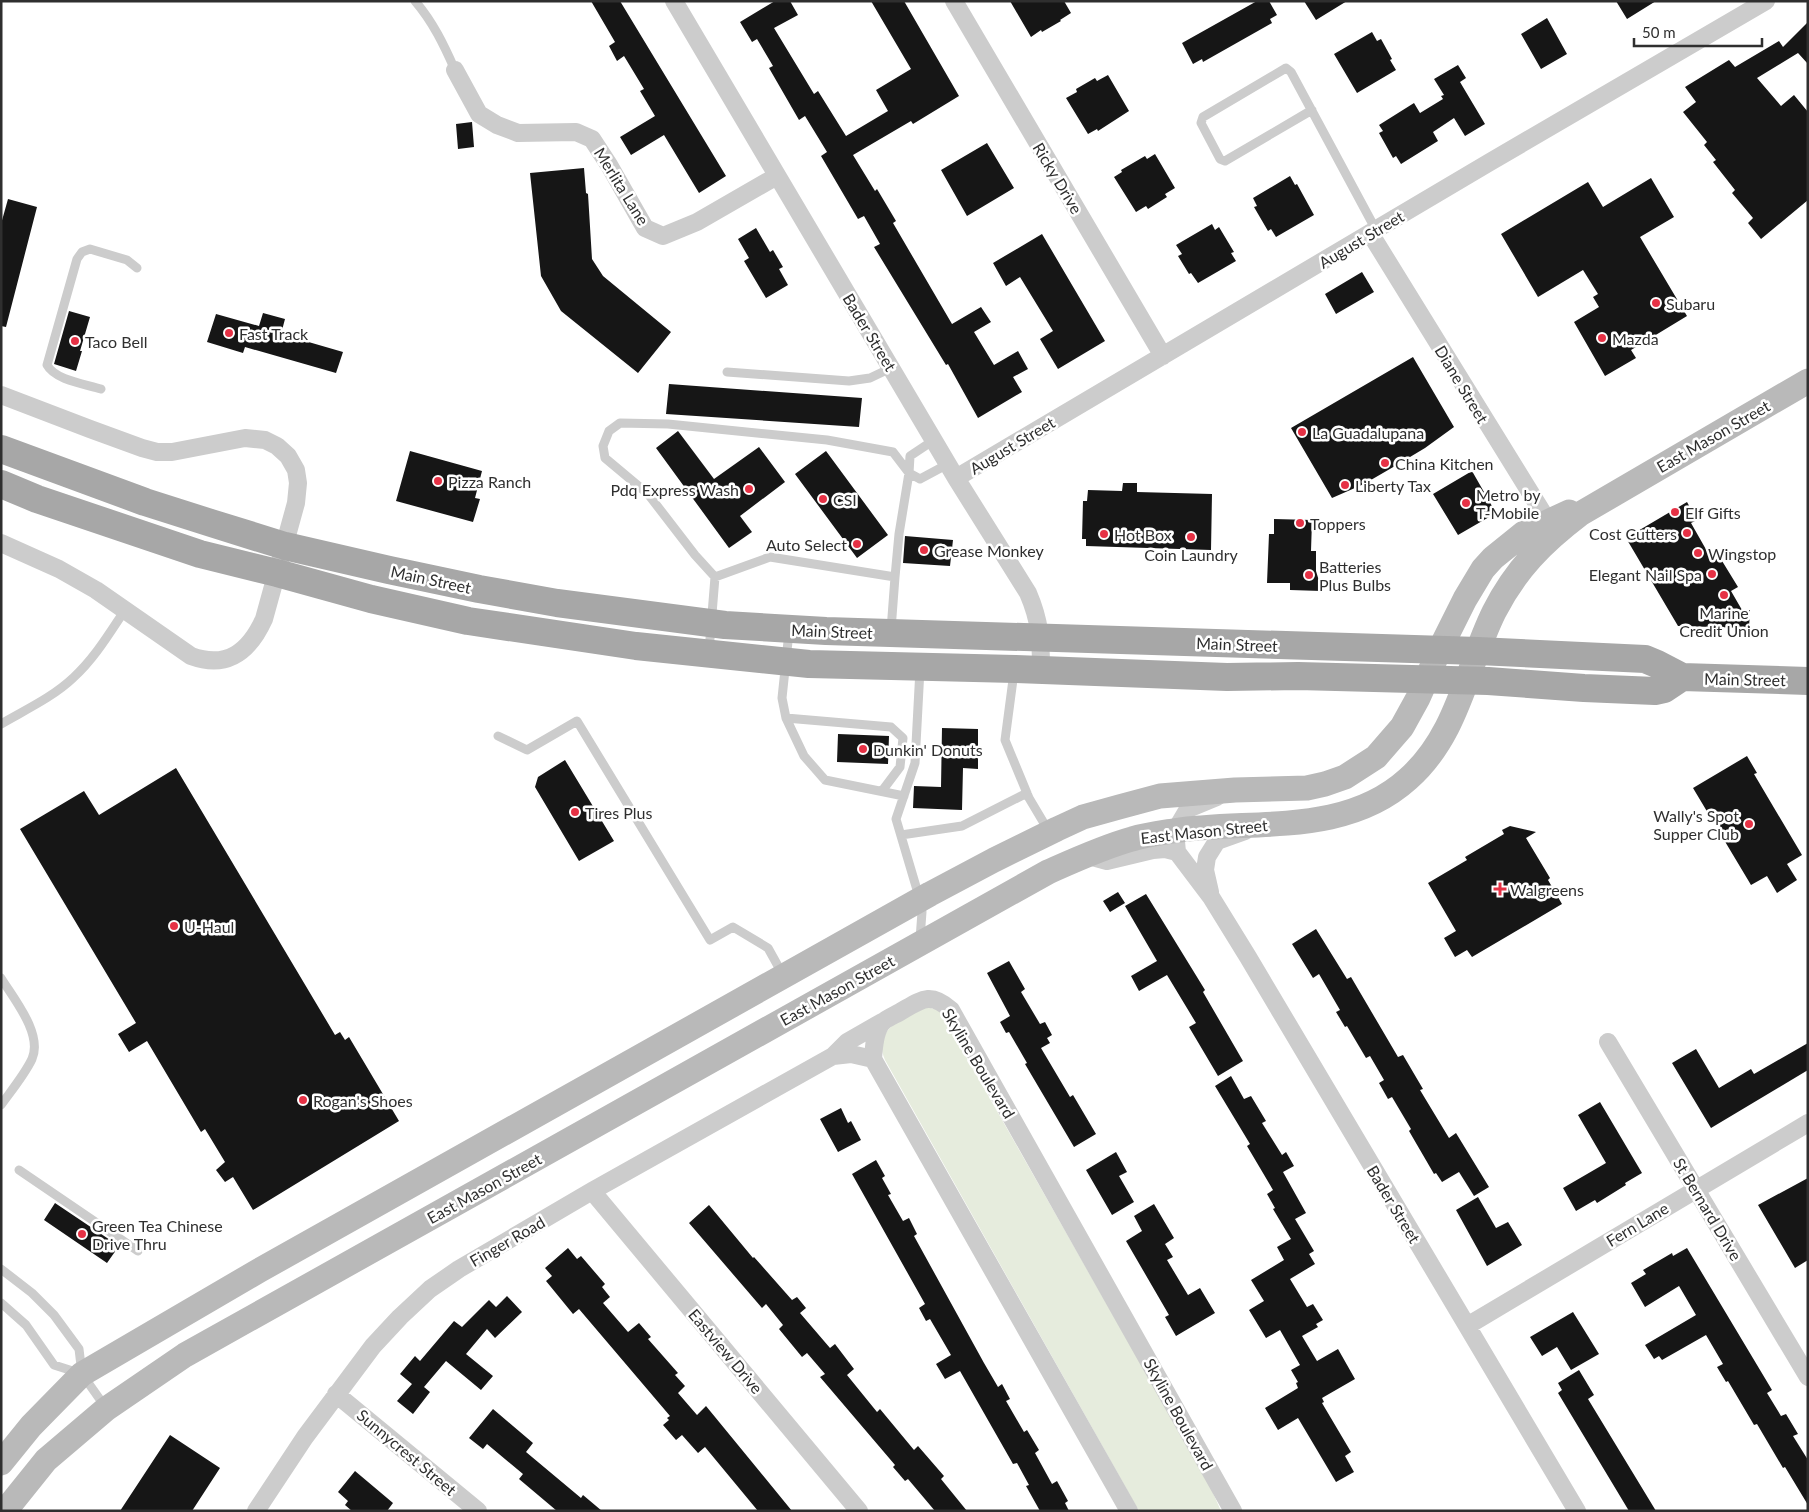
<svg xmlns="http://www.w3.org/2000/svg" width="1809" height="1512" viewBox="0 0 1809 1512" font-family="Lato,sans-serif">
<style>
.green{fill:#e6ecdd}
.building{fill:#161616}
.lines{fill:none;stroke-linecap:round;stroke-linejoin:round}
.service{stroke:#ccc;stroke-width:9}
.minor{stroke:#ccc;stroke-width:18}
.secondary{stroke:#b9b9b9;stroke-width:25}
.primary{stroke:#a7a7a7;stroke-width:28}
.poi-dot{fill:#e63145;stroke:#fff;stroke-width:2}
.labels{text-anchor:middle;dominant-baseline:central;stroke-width:5;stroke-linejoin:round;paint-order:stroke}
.street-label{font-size:16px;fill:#2f2f2f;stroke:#fff}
.poi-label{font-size:16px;fill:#2f2f2f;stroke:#fff;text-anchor:start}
</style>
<rect width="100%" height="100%" fill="#fff"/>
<!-- green -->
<path class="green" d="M923,1006L938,1010L943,1016L1209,1484L1221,1511H1139L885,1060C872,1030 902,1019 923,1006Z"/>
<!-- building -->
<path class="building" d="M591,1H620L726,176L699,193L664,135L631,155L620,137L655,116L640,91L644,89L624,56L617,61L609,46L615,42Z
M775,1H790L798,15L774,28L814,94L818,91L846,136L888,111L876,90L911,69L871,1H904L959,96L913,124L911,121L853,155L875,191L877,189L896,221L893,223L952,324L981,307L991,322L974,332L994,365L1018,351L1028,369L1013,377L1022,392L978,418L948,364L946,365L874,247L880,244L864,216L858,219L821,156L827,152L805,116L799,120L769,68L773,66L757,39L752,42L740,22Z
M1010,1H1064L1071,13L1060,20L1061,21L1042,32L1041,30L1031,37Z
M1257,1H1269L1277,15L1270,19L1272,23L1203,62L1202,59L1193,64L1182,43Z
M1304,1H1347L1316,20Z
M1616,1H1656L1627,19Z
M1547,18L1567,54L1541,69L1521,34Z
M1808,22V64L1798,53L1757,78L1781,106L1794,95L1808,112V200L1761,239L1748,223L1753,218L1732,193L1735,190L1713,162L1716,160L1704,145L1707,142L1683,112L1696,102L1685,87L1729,60L1735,67L1779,41L1783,47Z
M1372,32L1377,41L1381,39L1392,59L1390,60L1396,70L1357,93L1334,54Z
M1458,65L1466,78L1460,82L1485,124L1465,136L1454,118L1433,132L1438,141L1401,164L1396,156L1393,158L1379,133L1383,131L1379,125L1414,103L1420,113L1443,99L1441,96L1444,95L1434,79Z
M1108,75L1129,111L1098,131L1097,129L1088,134L1066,98L1077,92L1076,89L1095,78L1097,81Z
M472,122L474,147L458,149L456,124Z
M987,143L1014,188L967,216L941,170Z
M1155,154L1175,188L1165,194L1167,197L1148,209L1146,206L1136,212L1114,177L1122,172L1121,170L1145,156L1147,159Z
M584,168L586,193L588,194L592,259L603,276L671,332L638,373L561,311L541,276L530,173Z
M1290,176L1295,185L1297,184L1314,215L1276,237L1271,229L1268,231L1254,207L1257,206L1253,198Z
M1651,178L1674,217L1640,237L1687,316L1631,350L1636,358L1605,376L1574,322L1599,307L1593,297L1598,294L1583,270L1538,297L1501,234L1588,182L1603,207Z
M8,199L37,207L6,327L1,326V224Z
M1212,224L1215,230L1219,227L1234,252L1231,253L1236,261L1198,283L1191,273L1189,274L1178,256L1182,254L1176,245Z
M756,228L770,252L773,250L783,267L779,269L788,285L766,298L744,261L749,258L738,239Z
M1042,234L1105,341L1058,369L1040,339L1053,331L1020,277L1006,286L993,263Z
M1362,272L1374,292L1336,314L1325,294Z
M69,311L90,317L80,351H82L76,371L54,364Z
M263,313L285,319L281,334L343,352L336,373L245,347L243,353L207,342L216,314L259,326Z
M1413,357L1454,427L1425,448L1395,466L1364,484L1332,498L1291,428Z
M669,384L862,398L859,427L666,414Z
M678,431L714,479L759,447L785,482L740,516L752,532L729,548L656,448Z
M410,451L482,471L475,498L480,499L473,522L396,501Z
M826,451L888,535L857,558L795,474Z
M1472,471L1496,513L1458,535L1433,494Z
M1123,483H1137V492L1212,494L1211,550L1086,546V539H1082L1083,501H1087L1088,490L1122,491Z
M1687,502L1697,520L1691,523L1712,560L1719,556L1738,587L1731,591L1742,610H1750L1749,628L1678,626L1626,538Z
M1274,519L1312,520L1311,551H1316V571L1322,591L1290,590V583H1267L1269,534H1274Z
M905,536L953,540L950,566L903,563Z
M942,728L978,729V769L963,768L962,810L913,808L914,786L941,787Z
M838,734L889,736L888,764L837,762Z
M1747,756L1757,773L1754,774L1802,855L1787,864L1797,880L1777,893L1767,876L1751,885L1693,788Z
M565,760L614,841L579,861L535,787L538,777Z
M176,768L335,1035L340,1032L345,1040L349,1037L399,1121L253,1210L233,1177L225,1182L216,1170L225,1162L205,1129L201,1132L147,1041L129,1052L118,1034L136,1023L20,829L84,791L99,815Z
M1510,826L1536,832L1526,838L1550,878L1548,880L1562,904L1472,957L1467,950L1455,957L1444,938L1456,931L1428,883L1467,860L1465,857L1504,834L1502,830Z
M1118,892L1125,903L1110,912L1103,901Z
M1146,894L1205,990L1203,992L1243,1061L1218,1076L1189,1027L1196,1023L1167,975L1139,991L1131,976L1157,961L1125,906Z
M1316,929L1347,979L1351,977L1398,1057L1403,1055L1423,1089L1420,1090L1449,1138L1456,1133L1489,1187L1474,1196L1459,1172L1442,1182L1436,1173L1434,1174L1409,1131L1411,1129L1392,1097L1388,1099L1379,1083L1384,1080L1370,1056L1366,1058L1347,1026L1345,1027L1336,1012L1340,1010L1319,974L1313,978L1292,944Z
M1009,961L1025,989L1021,992L1040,1024L1045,1022L1052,1035L1047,1038L1050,1043L1041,1048L1070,1097L1073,1095L1096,1134L1074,1147L1025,1064L1027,1063L1009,1032L1006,1033L1000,1022L1010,1016L987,973Z
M1808,1043V1070L1711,1128L1672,1063L1696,1049L1719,1088L1751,1069L1754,1074Z
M1231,1076L1244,1099L1251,1096L1266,1121L1262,1123L1282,1155L1286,1152L1294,1166L1283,1172L1306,1213L1295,1219L1314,1251L1309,1254L1315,1264L1290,1279L1307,1307L1313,1304L1323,1320L1316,1324L1318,1327L1302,1336L1317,1361L1338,1349L1355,1379L1322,1398L1324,1402L1322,1403L1351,1452L1345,1456L1354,1472L1336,1482L1298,1418L1278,1430L1265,1408L1298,1388L1296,1383L1298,1382L1291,1370L1300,1365L1280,1330L1266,1338L1249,1310L1264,1301L1251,1280L1284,1260L1277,1247L1291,1239L1273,1209L1275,1208L1267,1194L1273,1190L1247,1146L1250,1144L1215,1086Z
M1600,1102L1642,1173L1625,1183L1626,1185L1597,1203L1595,1200L1576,1211L1563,1188L1606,1163L1578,1115Z
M841,1108L848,1123L851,1121L861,1140L838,1152L820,1119Z
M1116,1152L1127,1172L1119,1176L1134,1202L1112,1215L1086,1170Z
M876,1160L885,1176L882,1178L891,1194L888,1195L903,1221L909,1218L917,1234L914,1236L984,1363L998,1387L1002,1384L1010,1399L1006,1401L1024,1432L1027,1430L1039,1450L1035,1453L1052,1484L1057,1481L1068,1501L1065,1503L1069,1511H1040L1026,1486L1029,1485L1017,1463L1013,1464L960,1371L945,1379L936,1364L951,1355L930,1319L926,1321L919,1308L925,1304L852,1174Z
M1808,1178V1260L1795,1268L1758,1205Z
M1478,1197L1496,1228L1508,1222L1522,1245L1487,1266L1456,1210Z
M55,1203L119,1246L107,1263L44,1220Z
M1154,1204L1174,1238L1165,1244L1173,1257L1167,1260L1188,1295L1200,1288L1215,1313L1176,1336L1165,1317L1169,1315L1126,1241L1142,1231L1134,1216Z
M709,1205L753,1258L754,1257L792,1300L797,1297L806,1308L800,1313L830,1348L835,1344L854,1369L847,1375L877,1412L880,1409L914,1450L918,1446L944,1476L941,1479L967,1511H935L908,1479L905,1481L893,1467L895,1465L820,1377L825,1374L807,1353L802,1357L779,1329L783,1325L766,1304L762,1308L689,1223Z
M568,1248L577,1259L581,1256L605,1284L602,1287L610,1297L603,1303L628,1332L639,1323L651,1337L648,1339L678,1373L675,1375L685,1386L678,1393L697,1415L706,1406L792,1511H758L705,1447L698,1453L682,1435L676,1440L663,1425L669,1420L667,1418L670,1416L579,1309L573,1314L546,1281L552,1276L545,1268Z
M1687,1248L1772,1390L1767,1393L1781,1416L1786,1414L1798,1434L1793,1436L1808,1460V1505L1785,1467L1783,1468L1757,1424L1754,1425L1728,1381L1726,1382L1717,1367L1723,1364L1706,1335L1662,1360L1659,1356L1654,1359L1645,1345L1696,1315L1679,1286L1645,1307L1631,1283L1646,1274L1643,1270L1672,1253L1673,1256Z
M507,1296L522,1312L495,1338L487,1329L466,1354L493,1376L481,1390L446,1361L424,1387L430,1392L413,1414L397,1401L412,1384L400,1374L415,1356L420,1361L454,1321L462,1327L489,1300L496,1307Z
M1573,1312L1599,1354L1571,1370L1557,1347L1542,1356L1530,1337Z
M1579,1370L1594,1395L1588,1399L1656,1511H1629L1558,1393L1562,1390L1558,1383Z
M493,1409L533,1443L526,1452L581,1498L583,1495L602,1511H557L519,1479L523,1474L487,1444L483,1449L469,1438Z
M170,1435L220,1468L192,1511H120Z
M355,1471L393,1503L387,1511H352L345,1505L348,1501L338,1492Z"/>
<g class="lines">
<!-- service -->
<path class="service" d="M415,1C433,22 444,45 455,70
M1312,110L1225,161L1220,159L1201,123L1203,117L1286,68L1291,72L1376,230
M727,372L849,381L870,378L891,368
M101,389C85,384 55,380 47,365L77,259L82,252L90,249L127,260L137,268
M934,440L910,456L909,473L920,479L948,464
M715,577L770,557L895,577L891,630
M789,632L782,698L786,718L804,756L825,780L904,796
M709,651L715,577L695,555L648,494L605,458L603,446L609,431L620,423L668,424L827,440L893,452L909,473L899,534L895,577
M920,669L915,763L896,819L920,900L922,912L920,939
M1014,672L1005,740L1029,798L1048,830
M786,718L891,727L903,738L900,767L882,791
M1,724C25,710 53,697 73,678C94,659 109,634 125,610
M498,736L527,750L577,721L710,940L733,927L768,948L783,975
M901,835L962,826L1027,793
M1,978C14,999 43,1034 32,1059C25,1074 11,1091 1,1105
M19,1170L138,1251
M1,1269L32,1293L54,1315L79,1349L82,1374L106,1408
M1,1303L26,1325L54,1365L79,1373"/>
<!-- minor -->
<path class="minor" d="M674,1L956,478L1028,593C1040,621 1041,639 1041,670
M954,1L1163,356
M455,70L479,114L497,125L518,133L576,132L592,139L609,165L645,228L663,236L697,222L777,176
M1370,233L1554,531
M1,395L90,429L142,448L157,452H172L245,438L265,440L277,446L288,456L296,470L298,483L296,503L264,619C249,652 227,669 191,656L96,590L59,569L1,543
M956,478L1490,162L1766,1
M1217,797L1188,809L1175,831L1177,852L1211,897L1248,957L1577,1511
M1085,855L1107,861L1153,850L1165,849L1177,852
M1210,892L1205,870L1207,857L1217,841L1245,831
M1608,1042L1808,1377
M833,1056L851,1054L873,1059
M592,1191L859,1511
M1467,1326L1808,1123
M336,1394L478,1511
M256,1511L305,1437L373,1346L400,1317L430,1289L459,1269L592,1191L833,1056L847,1042L882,1022
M1129,1511L873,1059C874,1048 874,1031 883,1022C887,1018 895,1015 900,1012C921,1000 930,991 951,1010L1233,1511"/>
<!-- secondary -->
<path class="secondary" d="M1,1463L31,1426L82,1374L260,1270L930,894L994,860L1057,829L1083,817L1119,807L1160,796L1235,790L1307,788L1325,784L1345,777L1376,757L1402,727L1418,698L1439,651L1465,599L1483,569L1493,558L1524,533L1569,512
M5,1511L46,1460L106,1409L185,1355L1048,872C1075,860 1103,847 1132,839C1145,835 1160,833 1173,831C1252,819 1344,837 1408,779C1458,735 1466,669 1494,612C1516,569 1542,543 1580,514L1808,381"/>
<!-- primary -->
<path class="primary" d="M1,449L145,502L211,523L285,546L389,570L479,589L557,603L725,625L826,631L1478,651L1645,659L1657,664L1682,677L1808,681
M1,484L37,499L200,554L277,573L371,599L468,621L636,646L809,664L1015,669L1227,677L1298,676L1488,681L1584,688L1655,691L1664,689L1682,677"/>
</g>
<!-- markers -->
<g class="poi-dot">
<circle cx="1656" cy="303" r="5"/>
<circle cx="229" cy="333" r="5"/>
<circle cx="1602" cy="338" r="5"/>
<circle cx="75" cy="341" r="5"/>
<circle cx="1302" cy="432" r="5"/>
<circle cx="1385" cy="463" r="5"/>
<circle cx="438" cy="481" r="5"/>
<circle cx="1345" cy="485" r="5"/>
<circle cx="749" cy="489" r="5"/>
<circle cx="823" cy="499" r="5"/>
<circle cx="1466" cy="503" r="5"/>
<circle cx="1675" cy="512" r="5"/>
<circle cx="1300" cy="523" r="5"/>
<circle cx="1687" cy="533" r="5"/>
<circle cx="1104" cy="534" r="5"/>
<circle cx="1191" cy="537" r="5"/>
<circle cx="857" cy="544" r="5"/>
<circle cx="924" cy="550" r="5"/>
<circle cx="1698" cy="553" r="5"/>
<circle cx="1712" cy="574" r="5"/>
<circle cx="1309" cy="575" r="5"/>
<circle cx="1724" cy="595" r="5"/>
<circle cx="863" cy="749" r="5"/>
<circle cx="575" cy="812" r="5"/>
<circle cx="1749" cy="824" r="5"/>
<path d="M1497.5 881.5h5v5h5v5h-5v5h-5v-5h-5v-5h5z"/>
<circle cx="174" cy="926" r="5"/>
<circle cx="303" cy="1100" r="5"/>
<circle cx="82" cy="1234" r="5"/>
</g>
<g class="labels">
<!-- street labels -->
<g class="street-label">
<text transform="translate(1058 178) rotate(59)">Ricky Drive</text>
<text transform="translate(622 186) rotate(58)">Merlita Lane</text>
<text transform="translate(1361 239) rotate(-31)">August Street</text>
<text transform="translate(870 332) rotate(59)">Bader Street</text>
<text transform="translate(1462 384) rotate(59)">Diane Street</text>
<text transform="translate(1713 436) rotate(-30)">East Mason Street</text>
<text transform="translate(1012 445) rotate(-31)">August Street</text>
<text transform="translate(431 579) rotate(12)">Main Street</text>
<text transform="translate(832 631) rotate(2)">Main Street</text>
<text transform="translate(1237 644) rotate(2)">Main Street</text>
<text transform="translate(1745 679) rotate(1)">Main Street</text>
<text transform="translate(1204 831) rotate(-6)">East Mason Street</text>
<text transform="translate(837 990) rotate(-29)">East Mason Street</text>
<text transform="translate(979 1063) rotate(59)">Skyline Boulevard</text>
<text transform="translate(484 1188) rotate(-29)">East Mason Street</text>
<text transform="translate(1394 1204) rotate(59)">Bader Street</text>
<text transform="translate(1708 1209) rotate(59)">St Bernard Drive</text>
<text transform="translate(1637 1224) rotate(-31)">Fern Lane</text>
<text transform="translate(507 1241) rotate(-30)">Finger Road</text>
<text transform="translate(726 1351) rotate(50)">Eastview Drive</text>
<text transform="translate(1179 1414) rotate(61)">Skyline Boulevard</text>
<text transform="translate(407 1452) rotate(40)">Sunnycrest Street</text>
</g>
<!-- poi labels -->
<g class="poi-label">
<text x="1666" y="303">Subaru</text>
<text x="239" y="333">Fast Track</text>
<text x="1612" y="338">Mazda</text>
<text x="85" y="341">Taco Bell</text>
<text x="1312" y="432">La Guadalupana</text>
<text x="1395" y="463">China Kitchen</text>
<text x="448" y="481">Pizza Ranch</text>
<text x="1355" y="485">Liberty Tax</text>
<text x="739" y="489" text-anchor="end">Pdq Express Wash</text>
<text x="1476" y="494">Metro by<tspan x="1476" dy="18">T-Mobile</tspan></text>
<text x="833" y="499">CSI</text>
<text x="1685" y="512">Elf Gifts</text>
<text x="1310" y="523">Toppers</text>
<text x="1677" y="533" text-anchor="end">Cost Cutters</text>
<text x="1114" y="534">Hot Box</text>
<text x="847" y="544" text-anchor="end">Auto Select</text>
<text x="934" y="550">Grease Monkey</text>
<text x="1708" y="553">Wingstop</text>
<text x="1191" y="554" text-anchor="middle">Coin Laundry</text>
<text x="1319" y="566">Batteries<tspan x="1319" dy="18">Plus Bulbs</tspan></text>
<text x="1702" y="574" text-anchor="end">Elegant Nail Spa</text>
<text x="1724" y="612" text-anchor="middle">Marine<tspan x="1724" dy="18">Credit Union</tspan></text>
<text x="873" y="749">Dunkin' Donuts</text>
<text x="585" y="812">Tires Plus</text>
<text x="1739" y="815" text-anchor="end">Wally's Spot<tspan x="1739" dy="18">Supper Club</tspan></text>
<text x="1510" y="889">Walgreens</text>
<text x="184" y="926">U-Haul</text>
<text x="313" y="1100">Rogan's Shoes</text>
<text x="92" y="1225">Green Tea Chinese<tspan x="92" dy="18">Drive Thru</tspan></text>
</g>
</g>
<!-- border -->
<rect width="1809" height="1512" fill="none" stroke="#2f2f2f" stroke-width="5"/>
<!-- scale -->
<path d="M1634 38v8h128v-8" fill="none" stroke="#2f2f2f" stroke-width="2.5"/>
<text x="1642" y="38" font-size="15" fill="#2f2f2f" stroke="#ffffff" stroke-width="4" paint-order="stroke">50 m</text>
</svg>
